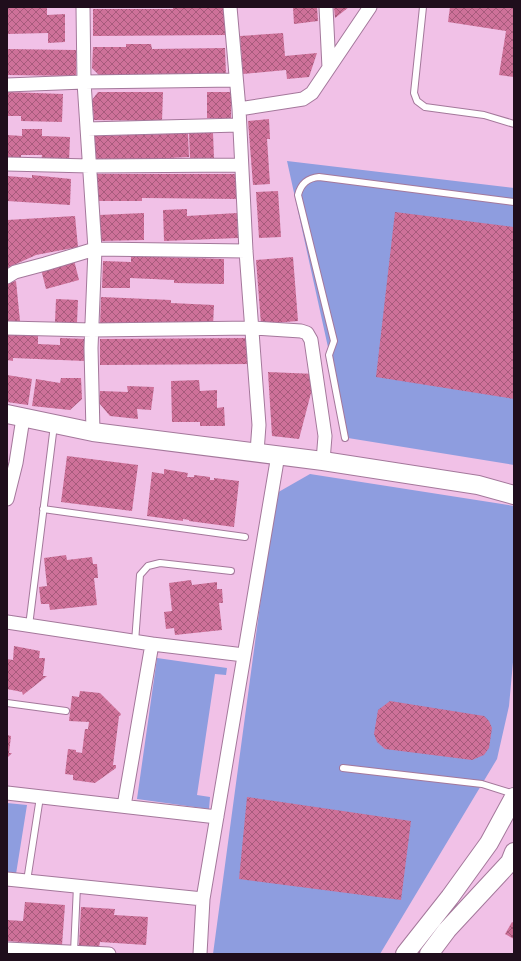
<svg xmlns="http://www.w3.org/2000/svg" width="521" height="961" viewBox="0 0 521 961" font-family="Jost,sans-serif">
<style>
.green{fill:#8e9ddf}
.building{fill:url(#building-cross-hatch)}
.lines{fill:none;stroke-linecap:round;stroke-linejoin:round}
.lane-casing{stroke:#a4789b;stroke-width:8}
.street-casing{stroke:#a4789b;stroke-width:15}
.secondary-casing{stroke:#a4789b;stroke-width:20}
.lane{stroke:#fff;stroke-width:6}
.street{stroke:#fff;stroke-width:13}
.secondary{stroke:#fff;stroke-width:18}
</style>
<defs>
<pattern id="building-cross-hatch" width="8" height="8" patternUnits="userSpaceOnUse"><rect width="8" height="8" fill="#ce7199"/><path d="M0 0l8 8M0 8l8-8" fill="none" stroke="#a75b7c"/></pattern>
</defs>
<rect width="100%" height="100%" fill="#f1c1e7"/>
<!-- green -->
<path class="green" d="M287,161L514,188V465L348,438Z
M310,474L514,506V651L509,706L497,759L380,954H213L275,494Z
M157,658L227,668L226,675L215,674L197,795L210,797L209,809L137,799Z
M7,803L27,805L16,874L7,873Z"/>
<!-- building -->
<path class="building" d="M7,7L47,8V15L65,14V42L48,43V33L7,34Z
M227,7V35L93,36V9H173V8Z
M293,7H317L318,21L294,24Z
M334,7H349L335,18Z
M450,7H514V77L499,75L506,31L448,22Z
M283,33L285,56L317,53L309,77L287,79L286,70L243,74L240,36Z
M126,44H151L152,49L225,48L226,75L126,74V78H102L92,68L93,47H126Z
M7,49L76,50V76L7,75Z
M7,92L63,94L62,122L21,121V116H7Z
M98,92H163L162,121L94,120L92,100Z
M207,92H231V118H207Z
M269,119L270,139H267L270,184L253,185L248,121Z
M22,129H42V136L70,137L69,163L41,162L42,155H21V159H7V135L22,136Z
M189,133H213L214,158L190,159Z
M167,134H188L189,157L93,162V136Z
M96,174H242L241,199L142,198V201H96Z
M32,175L71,179L70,205L7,201V176L32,178Z
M278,191L281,237L259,238L256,192Z
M187,209V216L237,213L238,238L164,241L163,210Z
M395,212L514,227V399L376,377Z
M144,213V240L100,241L99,215Z
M75,216L78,247L36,255L7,268V220Z
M131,256L224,259V284L174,283V280L130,278V288H102L103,261L131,262Z
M293,257L298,321L261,324L256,260Z
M74,260L79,280L46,289L41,269Z
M16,281L20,321H7V283Z
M101,297L171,300V303L214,305L213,326L100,325Z
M56,299L78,300L77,323L55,322Z
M7,334L38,336V344L60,345V338L86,339L85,361L13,358V361L7,360Z
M252,338V364L100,365V339Z
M268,372L316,374L299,439L272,436Z
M7,375L32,379L28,405L7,402Z
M61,378H81L82,399L70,410L32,406L36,379L60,383Z
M199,380L200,391L217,390V408L224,407L225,426H200V422H172L171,381Z
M127,386L154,387L151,410L137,409L138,419L110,416L99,403L100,391L128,392Z
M67,456L138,465L132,511L61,502Z
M164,469L188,473L187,477H194V475L210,477V480H214V478L239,481L234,527L189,521V520L183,519V521L147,516L152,472L164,474Z
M66,555L67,560L92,557L93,564H97L98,578H94L97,605L50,610L49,604H41L39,587L47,586L44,558Z
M191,580L192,585L217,582V589H222L223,603H219L222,630L175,635L174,628L166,629L164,612L172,611L169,583Z
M14,646L40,651L39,658H45L43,676H47L23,695L22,692L7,689V659L13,660Z
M80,691L100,693L121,714L120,716H119L113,765H116V768L95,783L73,780V775L65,774L68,749L76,750V752L82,753L85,729H88L89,722L69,721L72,696L79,697Z
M390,701L484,716L489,721L492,728L489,748L484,755L472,760L385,749L377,742L374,734L378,710Z
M7,735L11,736L9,753H12L7,758Z
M247,797L411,821L401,900L239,879Z
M25,902L65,905L62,945L7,941V920L23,921Z
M81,907L115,909L114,915L148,917L146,945L100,942L99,947L79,946Z
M512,922L514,923V939L505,934Z"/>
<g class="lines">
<!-- lane casing -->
<g class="lane-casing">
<path id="lane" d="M423,7L414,93L417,101L425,107L484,115L514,124
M345,438L329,355L334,341L298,195C301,183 308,178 319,177L514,202
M43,509L245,537
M29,626L54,425
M135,642L140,575L148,566L160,563L231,571
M7,703L66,711
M343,768L482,784L514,794
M27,881L40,797
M74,952L77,886"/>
</g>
<!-- street casing -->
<g class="street-casing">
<path id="street" d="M83,7L84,82L95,249L91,348L93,432
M230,7L239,109L246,251L259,425L257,452
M326,7L329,68
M7,85L84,82L236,80
M239,109L303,99L312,93L370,7
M87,129L239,125
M7,164L90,166L241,165
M7,277L15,272L45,264L95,249L246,251
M7,328L92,330L253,328L301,331L307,333L311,340L325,436L323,461
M7,499L16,463L23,418
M7,622L152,644L244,655
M7,793L217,817
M124,806L152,644
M7,879L203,899
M7,949L109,954
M200,954L203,899L278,455"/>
</g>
<!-- secondary casing -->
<g class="secondary-casing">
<path id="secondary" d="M7,414L93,432L323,461L478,485L514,495
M405,954L450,897L489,843L514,797
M429,954L447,930L510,862L514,852"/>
</g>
<!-- lane -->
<use href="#lane" class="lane"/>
<!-- street -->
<use href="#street" class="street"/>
<!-- secondary -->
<use href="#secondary" class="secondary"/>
</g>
<!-- border -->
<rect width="521" height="961" fill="none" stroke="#1f0e1c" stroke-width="16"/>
</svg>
